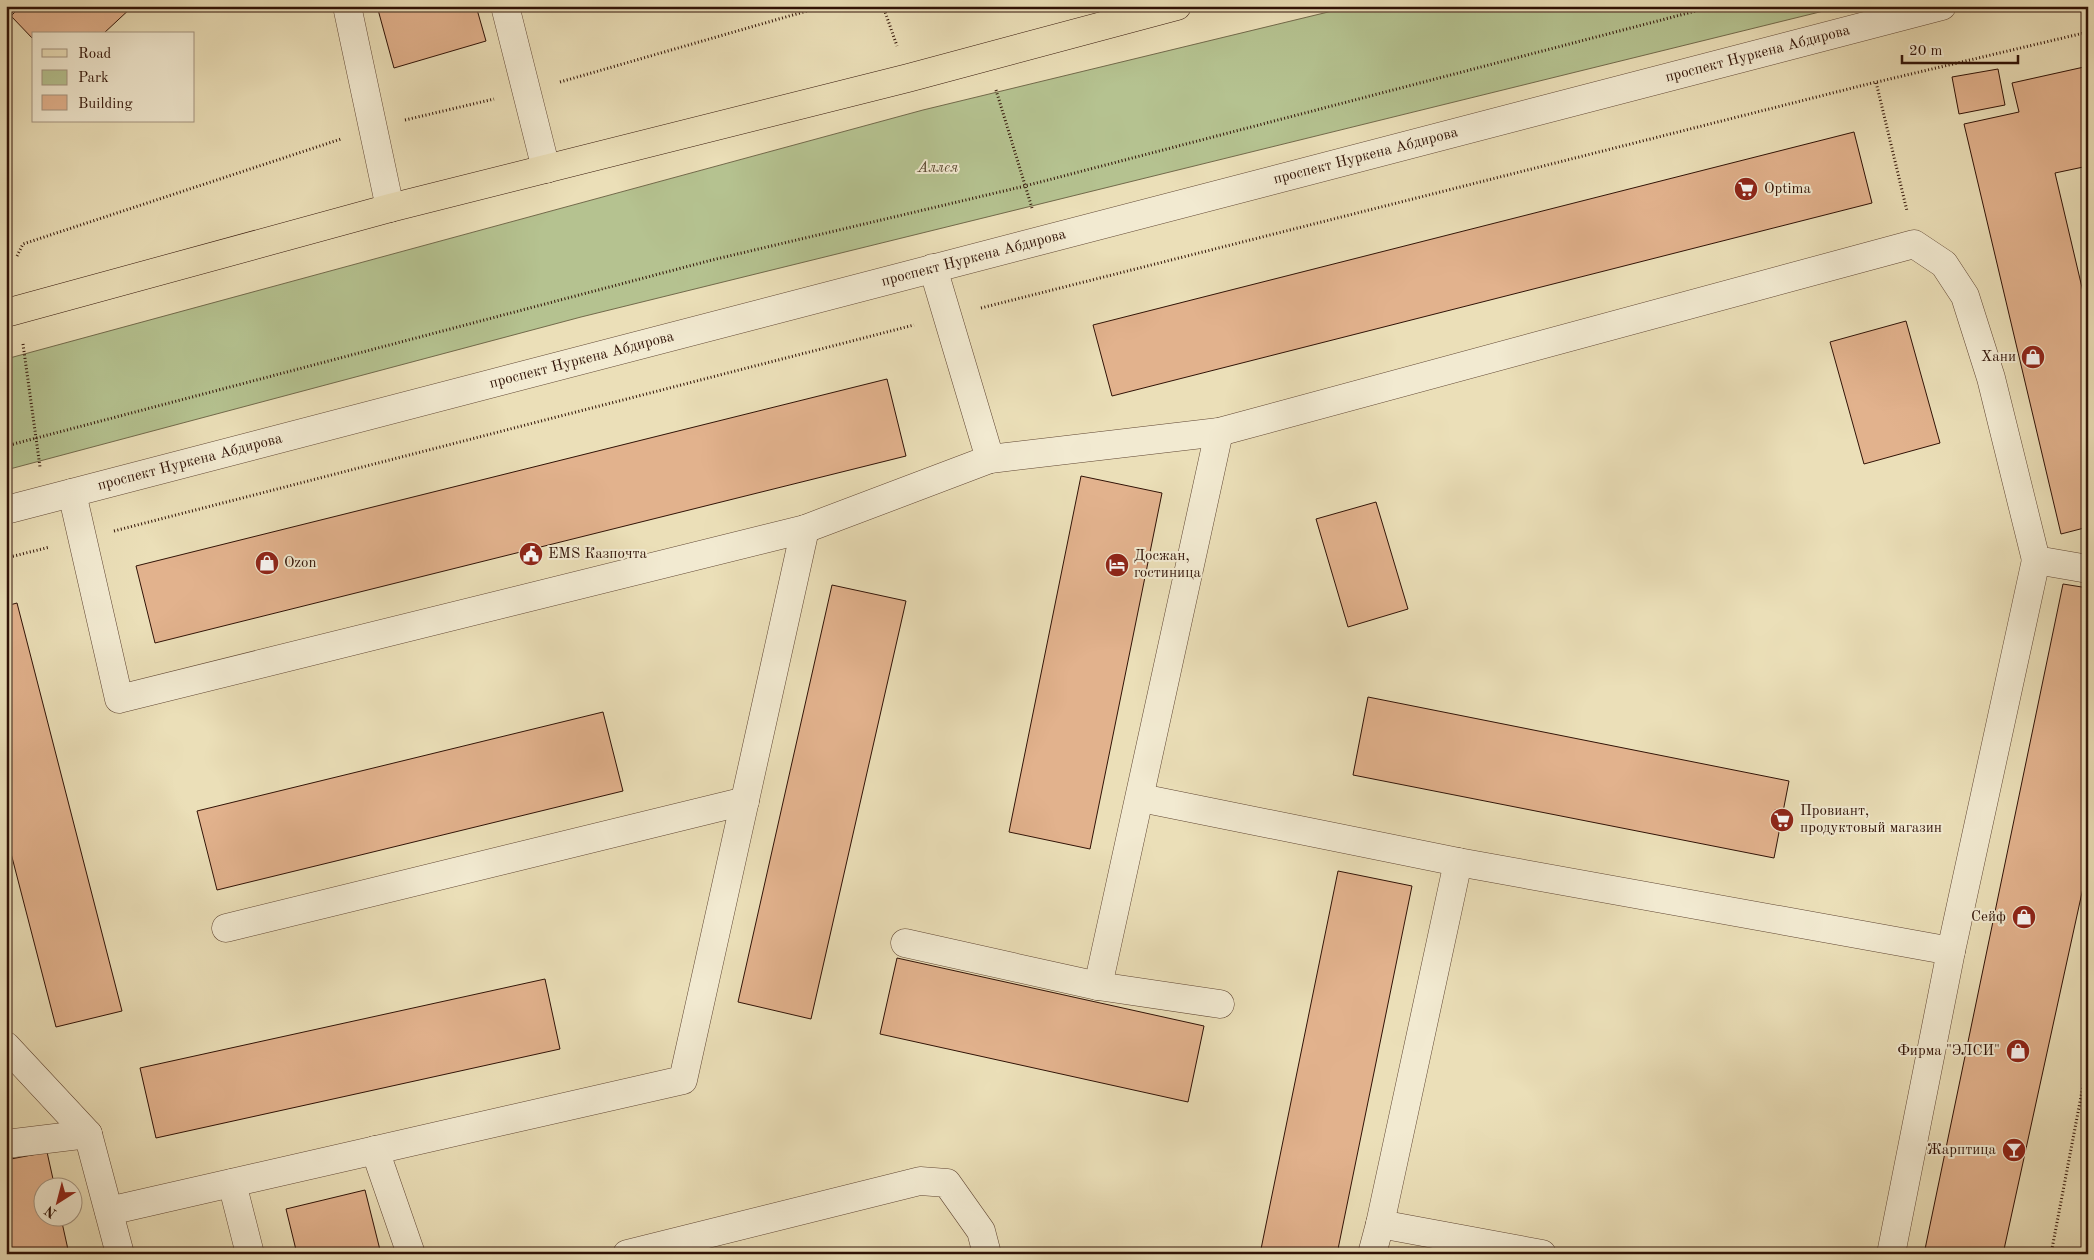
<svg xmlns="http://www.w3.org/2000/svg" width="2094" height="1260" viewBox="0 0 2094 1260" font-family="'Old Standard TT',serif">
<style>
.green{fill:#b5c290;stroke:#726a4b}
.building{fill:#e2b28d;stroke:#301206}
.lines{fill:none;stroke-linecap:round;stroke-linejoin:round}
.minor-casing{stroke:#5f4532;stroke-width:29}
.major-casing{stroke:#301206;stroke-width:29}
.path{stroke:#301206;stroke-width:3;stroke-dasharray:1 2.5;stroke-linecap:butt}
.minor{stroke:#f2ead1;stroke-width:28}
.major{stroke:#ebdfb8;stroke-width:28}
.labels{text-anchor:middle;dominant-baseline:central;stroke-width:4;stroke-linejoin:round;paint-order:stroke}
.street-label{font-size:15px;fill:#301206;stroke:#f2ead1}
.park-label{font-size:15px;font-style:italic;fill:#58472f;stroke:#f2ead1}
.poi-label{font-size:15px;fill:#301206;stroke:#f2ead1;text-anchor:start}
</style>
<rect width="100%" height="100%" fill="#ebdfb8"/>
<filter id="stains"><feTurbulence type="fractalNoise" baseFrequency=".004" numOctaves="4"/><feColorMatrix values="0 0 0 0 .2 0 0 0 0 .09 0 0 0 0 .02 0 0 0 .5 -.17"/></filter>
<radialGradient id="worn" r=".72"><stop offset=".6" stop-color="#630" stop-opacity="0"/><stop offset="1" stop-color="#630" stop-opacity=".3"/></radialGradient>
<!-- green -->
<path class="green" d="M1353,6H1844L581,317L6,470V359L923,110Z"/>
<!-- building -->
<path class="building" d="M21,6H133L103,34H34V40L11,16Z
M377,6H476L486,41L394,68Z
M2084,67L2088,82V166L2055,173L2088,313V527L2061,534L1964,124L2019,112L2012,83Z
M1998,69L2005,105L1959,114L1952,77Z
M1854,132L1872,203L1112,396L1093,325Z
M1906,321L1940,443L1864,464L1830,342Z
M887,379L906,456L155,643L136,566Z
M1081,476L1162,493L1090,849L1009,832Z
M1376,502L1408,609L1348,627L1316,519Z
M2063,584L2088,588V865L2003,1254H1924Z
M832,585L906,601L811,1019L738,1002Z
M17,603L122,1011L56,1027L6,834V606Z
M1368,697L1789,781L1774,858L1353,775Z
M603,712L623,791L217,890L197,811Z
M1338,871L1412,886L1337,1254H1260Z
M897,958L1204,1026L1188,1102L880,1034Z
M545,979L560,1049L156,1138L140,1068Z
M47,1152L55,1188H42V1218H61L69,1254H6V1160Z
M365,1190L381,1254H297L286,1209Z"/>
<g class="lines">
<!-- minor casing -->
<g class="minor-casing">
<g id="minor">
<path d="M347,6L390,208"/>
<path d="M505,6L546,169"/>
<path d="M990,459L1219,432L1914,244L1944,264L1965,296L1991,378L2036,560L2088,569"/>
<path d="M72,493L119,699L805,529"/>
<path id="s1" d="M6,510L1942,6"/>
<path d="M1141,798L1458,862"/>
<path d="M226,928L745,801"/>
<path d="M905,943L1098,986L1220,1004"/>
<path d="M1098,986L1219,432"/>
<path d="M6,1046L88,1134L120,1254"/>
<path d="M6,1144L88,1134"/>
<path d="M375,1150L411,1254"/>
<path d="M232,1183L250,1254"/>
<path d="M109,1211L683,1080L805,529L990,459L933,268"/>
<path d="M627,1254L920,1181L947,1183L981,1231L987,1254"/>
<path d="M1372,1254L1380,1224"/>
<path d="M1542,1254L1380,1224L1458,862L1951,951"/>
<path d="M1891,1254L1951,951L2036,560"/>
</g>
</g>
<!-- major casing -->
<g class="major-casing">
<path id="major" d="M6,313L390,208L908,78L1177,6"/>
</g>
<!-- path -->
<path class="path" d="M883,6L897,46
M560,82L824,6
M1877,82L2088,32
M996,90L1032,208
M405,120L494,99
M17,256L23,244L341,139
M981,308L1876,82L1907,211
M23,344L40,467
M6,446L712,260L1025,186L1715,6
M114,531L914,325
M6,558L50,547
M2051,1254L2088,1060"/>
<!-- minor -->
<use href="#minor" class="minor"/>
<!-- major -->
<use href="#major" class="major"/>
</g>
<!-- icons -->
<defs>
<g id="supermarket-disc" transform="scale(1.25)"><circle r="9.5" fill="#8f2418" stroke="#f2ead1"/><path d="M-6-5.5h2.5l.6 2H6L4.5 2H-2.5L-4.4-4H-6ZM-1.5 3.2a1.3 1.3 0 1 0 .1 0ZM3 3.2a1.3 1.3 0 1 0 .1 0Z" fill="#fff"/></g>
<g id="shop-disc" transform="scale(1.25)"><circle r="9.5" fill="#8f2418" stroke="#f2ead1"/><path d="M-5-2.5h2.3a2.7 3.5 0 0 1 5.4 0H5L5.5 6h-11ZM-1.5-2.5h3a1.5 2.3 0 0 0-3 0Z" fill="#fff"/></g>
<g id="civic-disc" transform="scale(1.25)"><circle r="9.5" fill="#8f2418" stroke="#f2ead1"/><path d="M-.6-6.5H3V-4.5H.6V-3L4-1V1h2V6H-6V1h2V-1L-.6-3ZM-1.2 2.5V6h2.4V2.5Z" fill="#fff"/></g>
<g id="hotel-disc" transform="scale(1.25)"><circle r="9.5" fill="#8f2418" stroke="#f2ead1"/><path d="M-6-4.5h1.5V1H6V5H4.5V3h-9V5H-6ZM-4 0a1.8 1.8 0 1 1 3.6 0ZM.5 0V-2.5h3Q6-2.5 6 0Z" fill="#fff"/></g>
<g id="bar-disc" transform="scale(1.25)"><circle r="9.5" fill="#8f2418" stroke="#f2ead1"/><path d="M-6-5H6L.8 .8V4.5H3.5V6h-7V4.5H-.8V.8Z" fill="#fff"/></g>
</defs>
<g fill-rule="evenodd">
<use href="#supermarket-disc" x="1746" y="189"/>
<use href="#shop-disc" x="2033" y="357"/>
<use href="#civic-disc" x="531" y="554"/>
<use href="#shop-disc" x="267" y="563"/>
<use href="#hotel-disc" x="1117" y="565"/>
<use href="#supermarket-disc" x="1782" y="820"/>
<use href="#shop-disc" x="2024" y="917"/>
<use href="#shop-disc" x="2018" y="1051"/>
<use href="#bar-disc" x="2014" y="1150"/>
</g>
<g class="labels">
<!-- street labels -->
<g class="street-label">
<text stroke="none"><textPath href="#s1" startOffset="1810">проспект Нуркена Абдирова</textPath></text>
<text stroke="none"><textPath href="#s1" startOffset="1405">проспект Нуркена Абдирова</textPath></text>
<text stroke="none"><textPath href="#s1" startOffset="1000">проспект Нуркена Абдирова</textPath></text>
<text stroke="none"><textPath href="#s1" startOffset="595">проспект Нуркена Абдирова</textPath></text>
<text stroke="none"><textPath href="#s1" startOffset="190">проспект Нуркена Абдирова</textPath></text>
</g>
<!-- park labels -->
<g class="park-label">
<text x="938" y="168">Аллея</text>
</g>
<!-- poi labels -->
<g class="poi-label">
<text x="1764" y="189">Optima</text>
<text x="2016" y="357" text-anchor="end">Хани</text>
<text x="548" y="554">EMS Казпочта</text>
<text x="1134" y="556">Досжан,<tspan x="1134" dy="17">гостиница</tspan></text>
<text x="284" y="563">Ozon</text>
<text x="1800" y="811">Провиант,<tspan x="1800" dy="17">продуктовый магазин</tspan></text>
<text x="2006" y="917" text-anchor="end">Сейф</text>
<text x="2000" y="1051" text-anchor="end">Фирма "ЭЛСИ"</text>
<text x="1996" y="1150" text-anchor="end">Жарптица</text>
</g>
</g>
<!-- margin -->
<rect width="2094" height="1260" fill="none" stroke="#ebdfb8" stroke-width="25"/>
<rect x="8" y="8" width="2079" height="1245" fill="none" stroke="#301206" stroke-width="2.5"/>
<rect x="12" y="12" width="2069" height="1235" fill="none" stroke="#301206"/>
<!-- legend -->
<rect x="32" y="32" width="162" height="90" fill="#f2ead1" stroke="#a49480"/>
<rect x="42" y="49" width="25" height="8" fill="#ebdfb8" stroke="#a49480"/>
<text x="78" y="58" font-size="15" fill="#301206">Road</text>
<rect x="42" y="70" width="25" height="15" fill="#b5c290" stroke="#a49480"/>
<text x="78" y="82" font-size="15" fill="#301206">Park</text>
<rect x="42" y="95" width="25" height="15" fill="#e2b28d" stroke="#a49480"/>
<text x="78" y="108" font-size="15" fill="#301206">Building</text>
<!-- north arrow -->
<g transform="translate(58 1202) rotate(216)"><circle r="24" fill="#f2ead1" stroke="#a49480"/>
<path d="M0-4L9 19L0 12L-9 19Z" fill="#8f2418"/>
<text y="-8" font-size="14" font-weight="bold" text-anchor="middle" fill="#301206">N</text>
</g>
<!-- scale -->
<path d="M1902 55v8h116v-8" fill="none" stroke="#301206" stroke-width="2.5"/>
<text x="1909" y="55" font-size="15" fill="#301206" stroke="#f2ead1" stroke-width="4" paint-order="stroke">20 m</text>
<rect width="100%" height="100%" filter="url(#stains)"/>
<rect width="100%" height="100%" fill="url(#worn)"/>
</svg>
